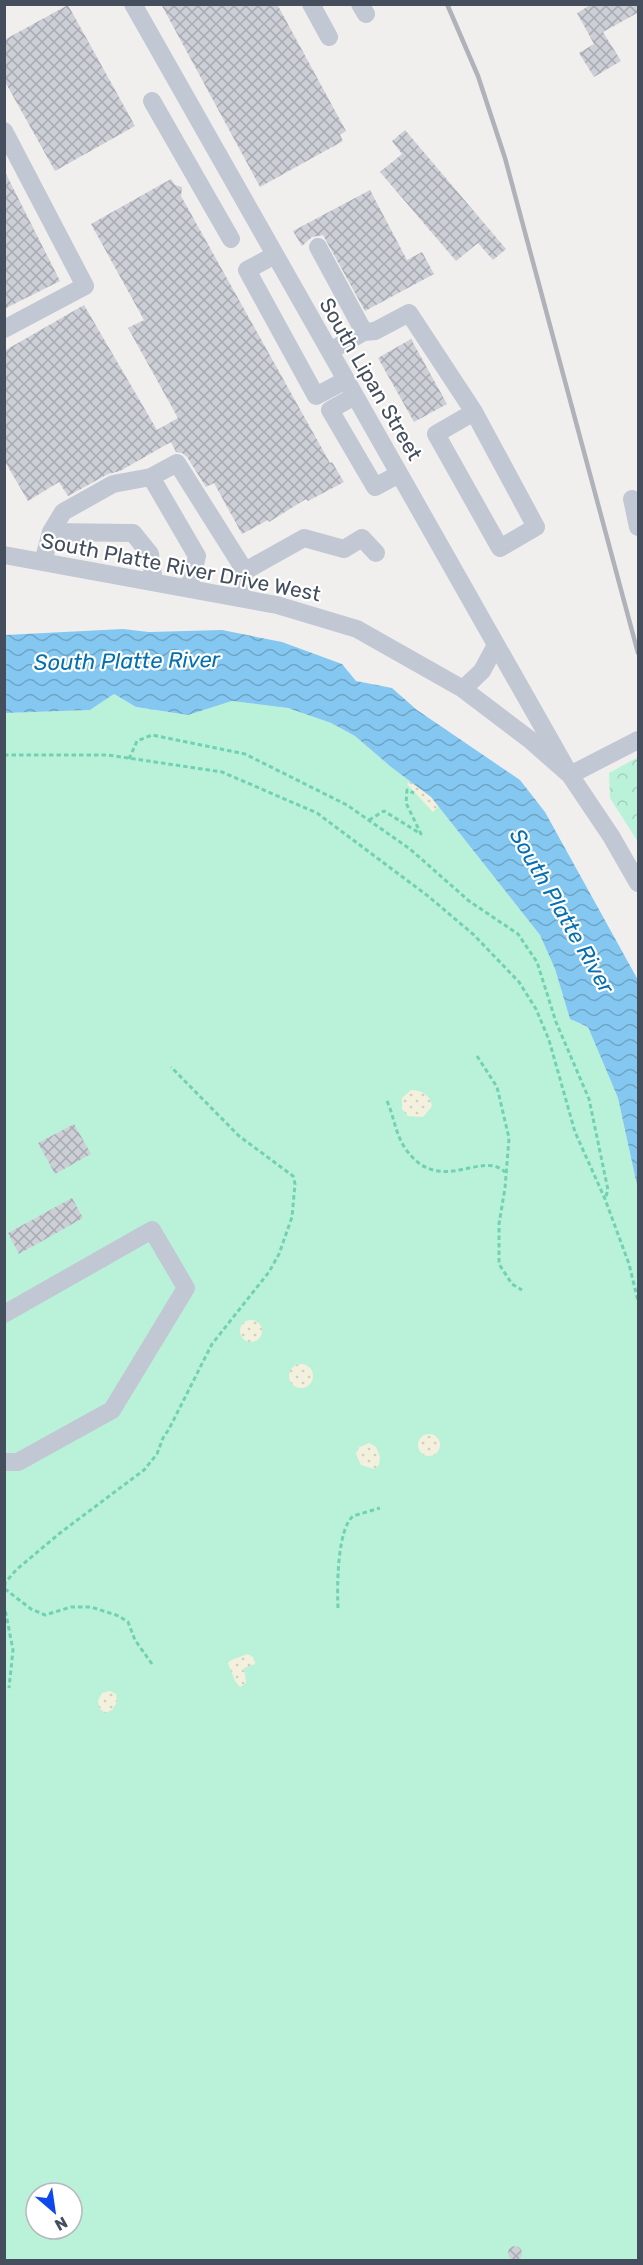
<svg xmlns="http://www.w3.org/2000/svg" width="643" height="2265" viewBox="0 0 643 2265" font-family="Rubik,sans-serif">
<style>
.green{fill:#baf2d9;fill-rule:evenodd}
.forest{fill:url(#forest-crowns)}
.sand{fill:url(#sand-dots)}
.water{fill:url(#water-waves)}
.building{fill:url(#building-cross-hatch)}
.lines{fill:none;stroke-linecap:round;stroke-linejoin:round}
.path{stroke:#70d2b2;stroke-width:3;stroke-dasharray:4.5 3;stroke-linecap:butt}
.minor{stroke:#c1c8d4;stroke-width:18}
.rail{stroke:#b0b2b9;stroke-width:4.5}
.labels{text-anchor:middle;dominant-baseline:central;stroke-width:4.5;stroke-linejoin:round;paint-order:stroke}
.street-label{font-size:21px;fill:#454e5d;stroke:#fff}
.water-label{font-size:22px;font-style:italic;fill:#0470b2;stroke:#fff}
</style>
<defs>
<pattern id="forest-crowns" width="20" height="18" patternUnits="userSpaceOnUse" patternTransform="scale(1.5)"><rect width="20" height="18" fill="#baf2d9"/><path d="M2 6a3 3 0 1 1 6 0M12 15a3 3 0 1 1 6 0" fill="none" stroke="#a1d1bd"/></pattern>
<pattern id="sand-dots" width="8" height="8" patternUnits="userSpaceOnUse" patternTransform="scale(1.5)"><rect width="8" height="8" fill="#f3f0de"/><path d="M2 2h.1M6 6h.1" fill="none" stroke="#d2cfc1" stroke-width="1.8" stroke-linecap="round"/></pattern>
<pattern id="water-waves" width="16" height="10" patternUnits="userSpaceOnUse" patternTransform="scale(1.5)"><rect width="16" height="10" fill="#84c8f1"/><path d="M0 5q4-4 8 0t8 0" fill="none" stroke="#6ea5c6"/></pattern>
<pattern id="building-cross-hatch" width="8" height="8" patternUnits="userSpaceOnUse" patternTransform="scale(1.5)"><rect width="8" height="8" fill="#cdcfd6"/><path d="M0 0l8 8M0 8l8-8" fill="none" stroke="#a8aab1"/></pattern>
</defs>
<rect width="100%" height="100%" fill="#f1efee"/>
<!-- green -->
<path class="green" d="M114,694L136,707L188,715L232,701L288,708L331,723L355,736L391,767L431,797L540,935L555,969L570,1019L588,1027L618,1098L638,1190V2260H5V713L90,710ZM36,2193H72V2229H36Z"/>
<!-- forest -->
<path class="forest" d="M638,757V842L610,798L609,773Z"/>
<!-- sand -->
<path class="sand" d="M421,776L442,803L433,812L407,784Z
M411,1090C422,1090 430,1095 432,1106L423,1117L408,1116L402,1109V1098Z
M240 1331a11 11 0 1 1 22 0a11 11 0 1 1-22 0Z
M289 1376a12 12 0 1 1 24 0a12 12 0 1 1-24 0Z
M418 1445a11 11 0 1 1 22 0a11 11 0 1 1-22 0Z
M369,1443L376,1447L380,1457L379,1465L374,1469L361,1465L356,1454L358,1448Z
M248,1654L254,1658L255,1664L244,1668L246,1683L240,1687L235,1681L228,1663L231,1660Z
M110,1691L116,1694L117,1702L112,1710L105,1713L99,1708L98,1701L102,1693Z"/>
<!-- water -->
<path class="water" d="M123,629L149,632L222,630L282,642L342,664L356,681L392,688L417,710L520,780L545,812L638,980V1190L618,1098L588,1027L570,1019L555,969L540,935L431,797L391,767L355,736L331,723L288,708L232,701L188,715L136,707L114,694L90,710L5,713V635Z"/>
<!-- building -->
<path class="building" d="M161,4H277L346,131L340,135L343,141L260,187Z
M592,4H639V12L603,32L621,61L594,77L579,53L594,44L577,13Z
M68,5L135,126L55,171L4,80V40Z
M405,130L506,249L493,260L478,243L456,261L380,172L402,154L392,141Z
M4,170L60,281L4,309Z
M171,179L175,185L182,187L181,196L330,463L332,462L344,482L308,501L306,499L269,522L268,520L242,534L214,483L206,487L187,457L182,453L176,452L171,442L120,471L108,474L68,496L59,482L28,501L4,460V351L84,305L157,430L178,418L128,328L144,320L91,224Z
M370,190L407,260L422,252L434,274L365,311L323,235L312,237L302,246L293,231Z
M411,339L447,404L414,422L378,358Z
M74,1124L91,1154L55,1174L38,1143Z
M72,1198L83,1218L19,1254L8,1233Z
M508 2253a7 7 0 1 1 14 0a7 7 0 1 1-14 0Z"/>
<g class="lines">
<!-- path -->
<path class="path" d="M4,755H108L222,772L317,813L428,896L474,935L519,982L536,1009L549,1040L575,1132L605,1199L629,1264L638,1301
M129,759L137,741L152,735L245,754L347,805L410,849L469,901L518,934L537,962L556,1022L589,1099L608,1190L605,1199
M369,820L384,811L421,834L406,803L407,790L414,793
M477,1056L497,1087L509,1138L505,1188L499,1224V1264L512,1284L522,1290
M387,1101C394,1116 395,1133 405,1148C439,1198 481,1149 505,1172
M4,1604L13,1650L9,1688
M338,1608C337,1587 337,1530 353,1516L380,1508
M152,1664L135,1640L128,1622L119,1616L91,1607H71L45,1615L31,1609L5,1589V1583L16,1570L60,1533L144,1470L157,1454L163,1438L169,1429L212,1344L269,1272L279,1254L292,1217L295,1184L293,1176L239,1136L171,1067"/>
<!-- minor -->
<path class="minor" d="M133,4L570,775L638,740
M311,4L329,37
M360,4L366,14
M152,101L231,239
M4,131L85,286L4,329
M318,247L364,332L330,351
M275,255L247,270L316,396L346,380
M364,332L375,331L409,313L474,412L536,527L500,548L436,434L474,412
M355,396L330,410L375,487L399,474
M151,477L197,556L189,588
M632,499L638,527
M51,532L63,512L113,484L151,477L177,463L245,571L240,598
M4,555L277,605L357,629L463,689L529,739L570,775L611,836L638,883
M43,562L51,532L133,533L150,554L154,582
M245,571L304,538L344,549L362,538L376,553
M463,689L482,671L496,645
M4,1314L152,1230L186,1288L112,1410L18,1462H4"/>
<!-- rail -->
<path class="rail" d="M447,4L478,76L505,158L638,653"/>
</g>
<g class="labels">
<!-- street labels -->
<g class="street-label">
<text transform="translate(371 379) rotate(60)">South Lipan Street</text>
<text transform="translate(181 567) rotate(11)">South Platte River Drive West</text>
</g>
<!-- water labels -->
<g class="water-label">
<text transform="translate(127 661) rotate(-1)">South Platte River</text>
<text transform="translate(562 911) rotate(60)">South Platte River</text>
</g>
</g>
<!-- border -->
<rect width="643" height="2265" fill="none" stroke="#454e5d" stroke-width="12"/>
<!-- north arrow -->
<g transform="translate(54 2211) rotate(151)"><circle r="28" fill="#ffffff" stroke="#b5b8be" stroke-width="1.5"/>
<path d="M0-4.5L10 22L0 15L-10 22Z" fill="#0e49eb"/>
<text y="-9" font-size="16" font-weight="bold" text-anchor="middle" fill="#454e5d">N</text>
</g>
</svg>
